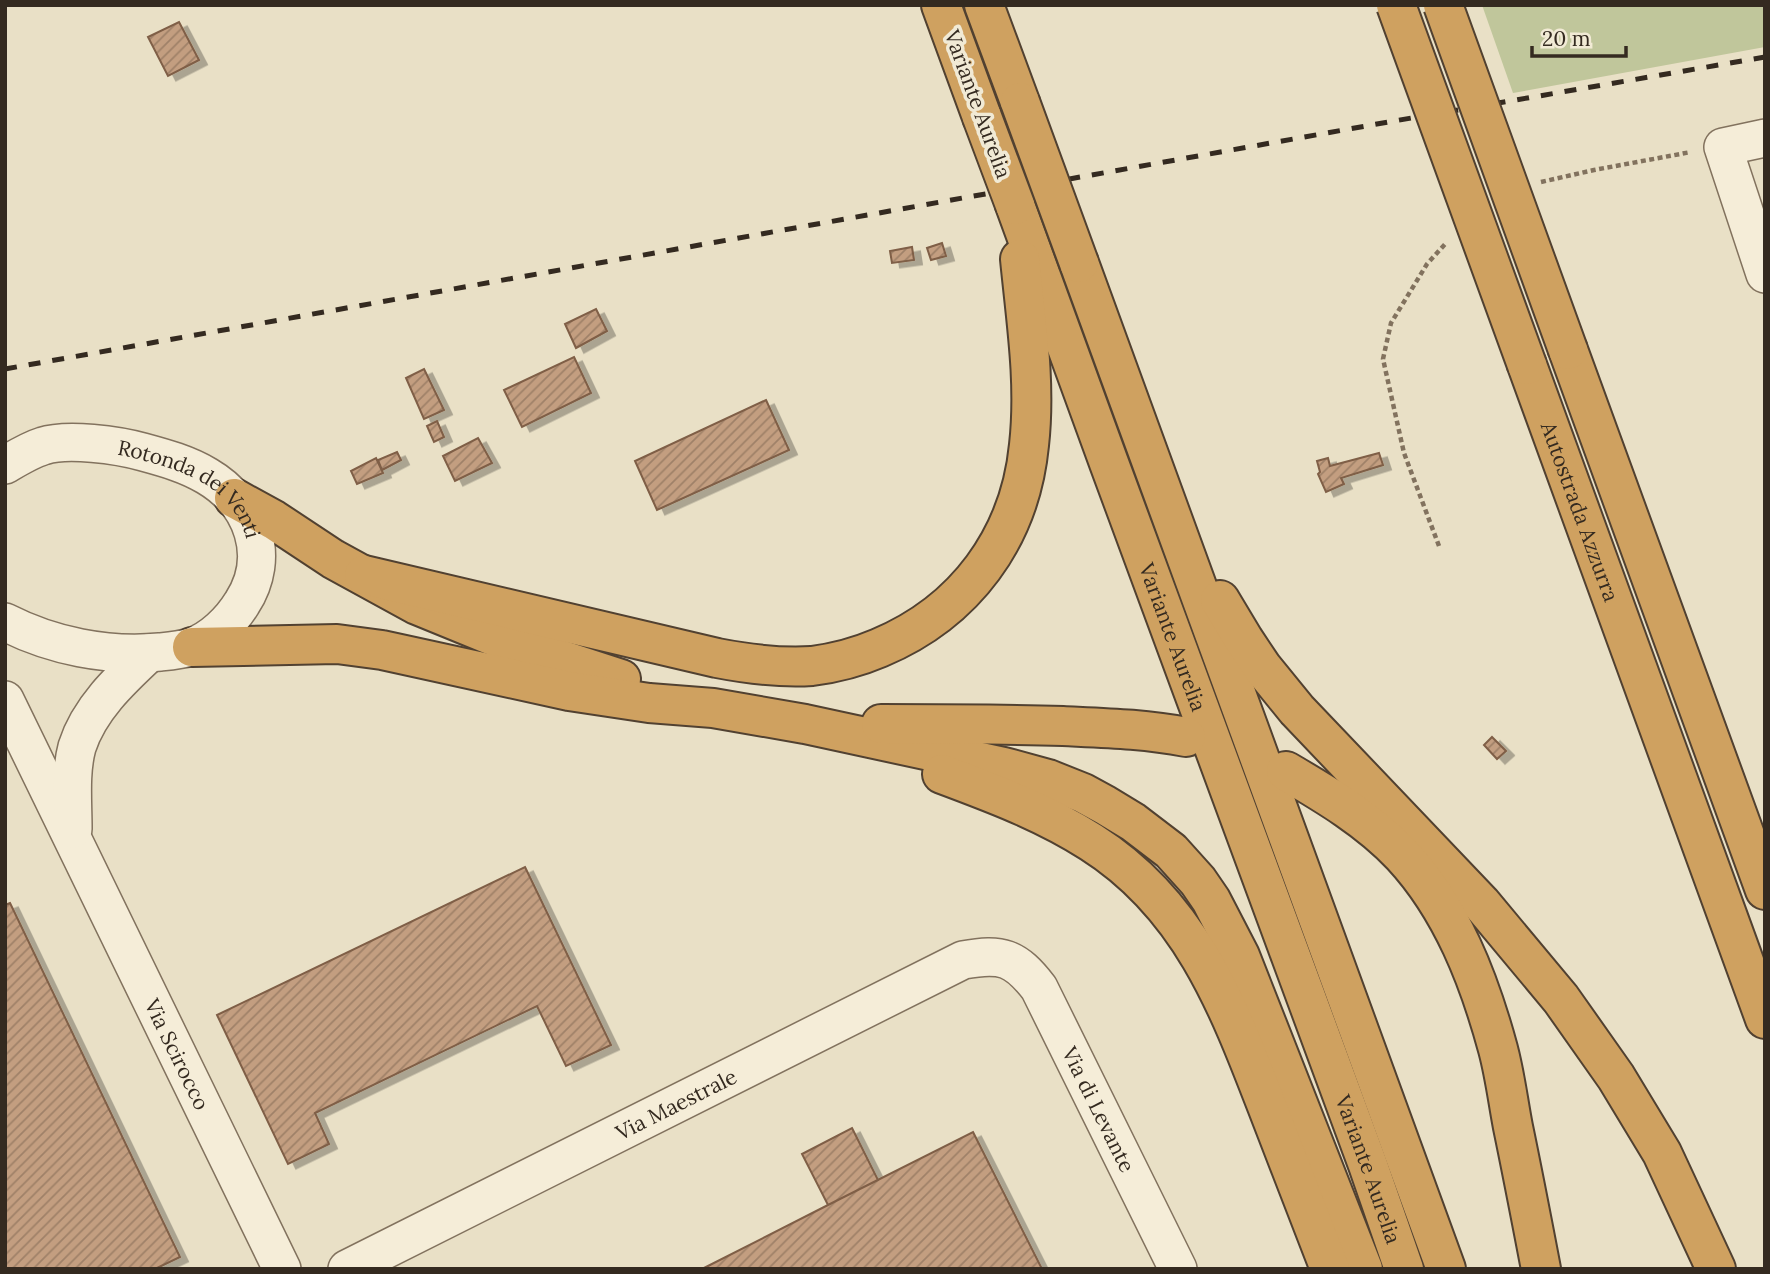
<svg xmlns="http://www.w3.org/2000/svg" width="1770" height="1274" viewBox="0 0 1770 1274" font-family="Lora,serif">
<style>
.grass{fill:#c0c69b}
.building{fill:url(#building-hatch);stroke:#7f5e46;stroke-width:2;filter:url(#shadow)}
.lines{fill:none;stroke-linecap:round;stroke-linejoin:round}
.minor-casing{stroke:#82725e;stroke-width:40}
.highway-casing{stroke:#514131;stroke-width:42}
.path{stroke:#82725e;stroke-width:4.5;stroke-dasharray:5 3.5;stroke-linecap:butt}
.minor{stroke:#f5edd8;stroke-width:37}
.highway{stroke:#cfa160;stroke-width:38}
.rail{stroke:#342a20;stroke-width:5;stroke-dasharray:12 12;stroke-linecap:butt}
.highway-bridge-casing{stroke:#514131;stroke-width:42;stroke-linecap:butt}
.highway-bridge{stroke:#cfa160;stroke-width:38}
.labels{text-anchor:middle;dominant-baseline:central;stroke-width:7;stroke-linejoin:round;paint-order:stroke}
.street-label{font-size:21px;fill:#342a20;stroke:#f1ead5}
</style>
<defs>
<pattern id="building-hatch" width="6" height="6" patternUnits="userSpaceOnUse" patternTransform="scale(1.75)"><rect width="6" height="6" fill="#c39e80"/><path d="M-1 1l2-2M0 6l6-6M5 7l2-2" fill="none" stroke="#9f8168"/></pattern>
<filter id="shadow"><feDropShadow dx="8" dy="4.5" stdDeviation="0" flood-color="#0004"/></filter>
</defs>
<rect width="100%" height="100%" fill="#e9e0c6"/>
<!-- grass -->
<path class="grass" d="M1482,5H1765V47L1513,93Z"/>
<!-- building -->
<path class="building" d="M179,22L199,60L168,76L148,37Z
M942,243L946,256L931,260L927,248Z
M912,247L914,260L892,263L890,251Z
M596,309L607,331L576,348L565,324Z
M574,357L591,393L522,427L504,390Z
M424,369L444,410L424,419L406,378Z
M766,400L789,450L657,510L635,461Z
M437,421L444,437L434,442L427,426Z
M478,438L492,463L455,481L443,456Z
M397,452L401,460L382,470L378,460Z
M1379,453L1383,465L1341,478L1344,484L1326,492L1318,474L1320,472L1317,461L1328,458L1330,466Z
M376,458L383,473L357,484L351,471Z
M1492,737L1506,751L1497,759L1484,745Z
M525,867L611,1045L566,1066L537,1006L315,1113L329,1144L288,1164L217,1015Z
M10,903L180,1257L155,1269H5V905Z
M852,1128L878,1180L828,1205L802,1154Z
M973,1132L1042,1269H702L828,1205Z"/>
<g class="lines">
<!-- minor casing -->
<g class="minor-casing">
<g id="minor">
<path d="M1765,138L1723,147L1765,274"/>
<path id="s1" d="M5,465C17,458 30,450 43,446C67,438 118,445 143,452C165,458 187,464 207,476C253,503 272,557 242,603C231,621 212,640 191,647C181,650 170,651 160,652C107,657 52,646 5,622"/>
<path id="s2" d="M5,700L282,1269"/>
<path d="M73,829C73,802 70,773 77,747C89,709 120,680 149,653"/>
<path id="s3" d="M347,1269L963,960C1002,953 1015,957 1039,988L1178,1269"/>
</g>
</g>
<!-- highway casing -->
<g class="highway-casing">
<g id="highway">
<path d="M941,5L982,117"/>
<path d="M984,5L1020,102"/>
<path id="s4" d="M1015,205L1109,463L1368,1165L1404,1269"/>
<path d="M1079,263L1446,1269"/>
<path d="M1568,350L1765,890"/>
<path id="s5" d="M1527,365L1765,1019"/>
<path d="M234,498L274,520L333,559L417,605L510,643L621,679"/>
<path d="M364,575L717,658C748,664 781,668 812,666C835,663 858,657 879,648C965,612 1020,538 1029,445C1036,383 1026,320 1020,259"/>
<path d="M1220,600L1244,640L1262,667L1297,710L1481,903L1561,999L1616,1077L1662,1153L1716,1269"/>
<path d="M192,647L337,644L382,650L569,691L649,703L713,708L805,724L1004,767L1048,779L1083,793L1105,805L1133,822L1171,851L1198,881L1211,900L1240,956L1363,1269"/>
<path d="M881,724C942,724 1002,724 1063,726C1105,728 1145,729 1186,737"/>
<path d="M1286,771C1327,795 1369,820 1402,855C1452,909 1479,979 1498,1049C1505,1075 1508,1101 1513,1127C1523,1175 1532,1222 1541,1269"/>
<path d="M942,774C993,793 1044,812 1091,842C1189,904 1227,1002 1267,1106C1288,1160 1309,1214 1330,1269"/>
</g>
</g>
<!-- path -->
<path class="path" d="M1541,182L1594,170L1691,152
M1439,546L1404,453L1383,359L1391,323L1427,264L1447,242"/>
<!-- minor -->
<use href="#minor" class="minor"/>
<!-- highway -->
<use href="#highway" class="highway"/>
<!-- rail -->
<path class="rail" d="M5,369L1394,121L1765,57"/>
<!-- highway-bridge casing -->
<g class="highway-bridge-casing">
<path id="highway-bridge" d="M1396,5L1527,365
M1443,5L1568,350
M1020,102L1079,263
M982,117L1015,205"/>
</g>
<!-- highway-bridge -->
<use href="#highway-bridge" class="highway-bridge"/>
</g>
<g class="labels">
<!-- street labels -->
<g class="street-label">
<text transform="translate(978 104) rotate(70)">Variante Aurelia</text>
<text stroke="none"><textPath href="#s1" startOffset="205">Rotonda dei Venti</textPath></text>
<text stroke="none"><textPath href="#s5" startOffset="156">Autostrada Azzurra</textPath></text>
<text stroke="none"><textPath href="#s4" startOffset="460">Variante Aurelia</textPath></text>
<text stroke="none"><textPath href="#s2" startOffset="394">Via Scirocco</textPath></text>
<text stroke="none"><textPath href="#s3" startOffset="368">Via Maestrale</textPath></text>
<text stroke="none"><textPath href="#s3" startOffset="912">Via di Levante</textPath></text>
<text stroke="none"><textPath href="#s4" startOffset="1027">Variante Aurelia</textPath></text>
</g>
</g>
<!-- border -->
<rect width="1770" height="1274" fill="none" stroke="#342a20" stroke-width="14"/>
<!-- scale -->
<path d="M1532 46v10h94v-10" fill="none" stroke="#342a20" stroke-width="3.5"/>
<text x="1542" y="46" font-size="21" fill="#342a20" stroke="#f1ead5" stroke-width="5" paint-order="stroke">20 m</text>
</svg>
